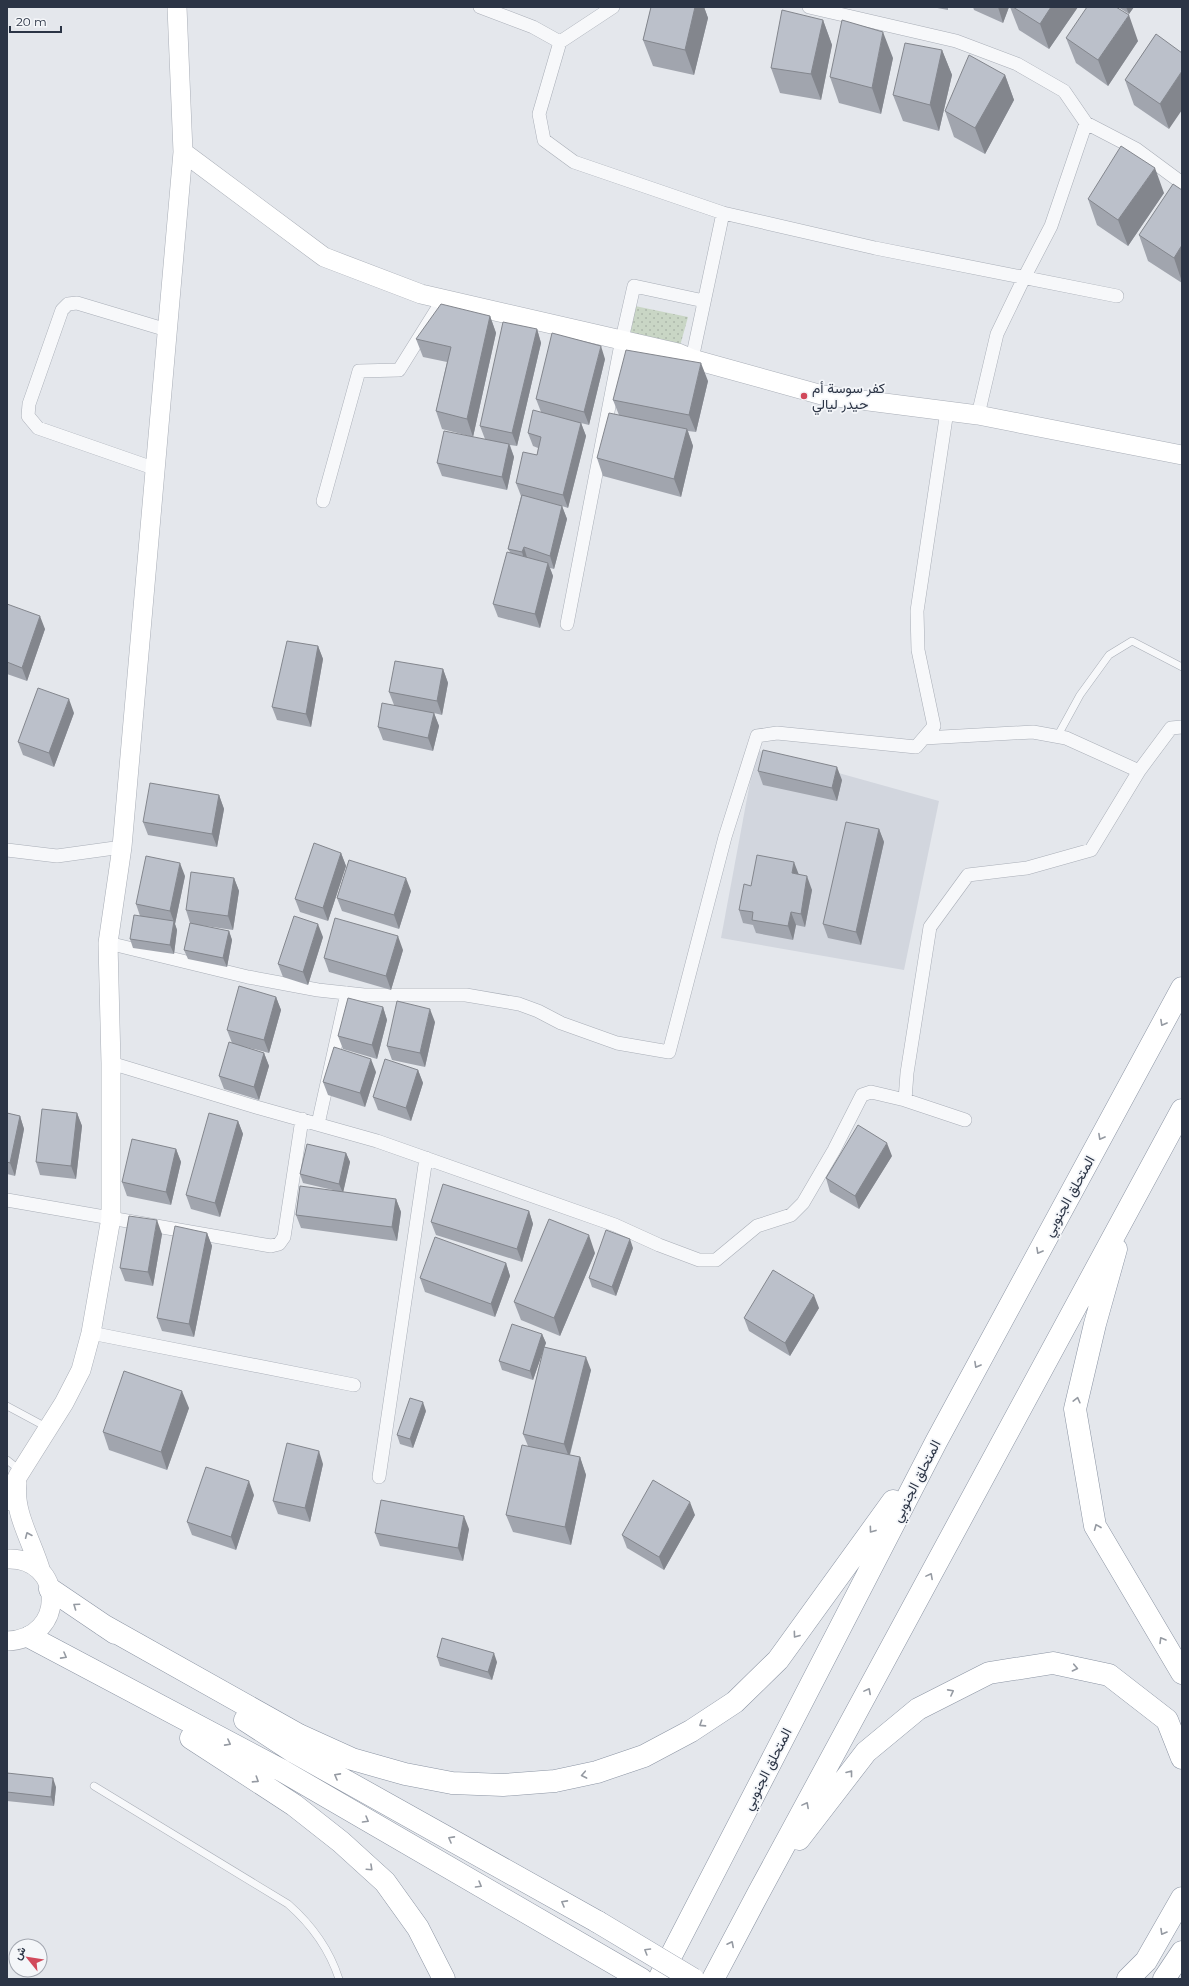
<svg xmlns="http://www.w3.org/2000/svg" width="1189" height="1986" viewBox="0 0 1189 1986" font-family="Montserrat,Vazirmatn,sans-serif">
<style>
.built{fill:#d2d6de}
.park{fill:url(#park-dots)}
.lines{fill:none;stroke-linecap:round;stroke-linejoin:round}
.lane-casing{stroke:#a9aeb7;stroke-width:8}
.street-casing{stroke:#a9aeb7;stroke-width:14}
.secondary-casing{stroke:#a9aeb7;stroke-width:20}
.highway-casing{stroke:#8b94a3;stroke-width:23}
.lane{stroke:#f7f8fa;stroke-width:7}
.street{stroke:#f7f8fa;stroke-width:13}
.secondary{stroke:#fff;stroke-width:19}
.highway{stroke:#fff;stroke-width:22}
.highway-bridge-casing{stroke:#8b94a3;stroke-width:23;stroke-linecap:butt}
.highway-bridge{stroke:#fff;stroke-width:22}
.wall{fill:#a1a5ae}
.shaded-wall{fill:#83868d}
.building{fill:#bbc0ca;stroke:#83868d}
.oneway{stroke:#959aa2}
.poi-dot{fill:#d1495b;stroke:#f4f6f9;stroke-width:1.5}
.labels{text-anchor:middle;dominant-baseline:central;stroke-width:3.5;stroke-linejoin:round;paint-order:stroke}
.poi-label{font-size:14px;fill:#2b3445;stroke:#f4f6f9;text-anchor:start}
.street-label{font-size:14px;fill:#2b3445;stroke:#f4f6f9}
</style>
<defs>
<pattern id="park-dots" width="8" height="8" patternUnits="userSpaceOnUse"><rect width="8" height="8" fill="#c9d6c5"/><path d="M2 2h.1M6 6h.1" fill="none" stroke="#adb8ab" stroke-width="1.8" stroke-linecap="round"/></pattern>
</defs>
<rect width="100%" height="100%" fill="#e4e7ec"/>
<!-- built -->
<path class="built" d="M756,750L939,801L904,970L721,938Z"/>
<!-- park -->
<path class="park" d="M635,306L688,317L678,353L629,341Z"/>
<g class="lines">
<!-- lane casing -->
<g class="lane-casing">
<path id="lane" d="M1057,737L1080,695L1109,655L1132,641L1182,667
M7,1406L48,1428
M7,1460L21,1471
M94,1786L288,1904C312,1925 329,1948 339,1979"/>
</g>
<!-- street casing -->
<g class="street-casing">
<path id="street" d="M480,7L533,27L560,42
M613,7L560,42L539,114L544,140L574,162L723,213L875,248L1117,296
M809,7L956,41L1017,64L1064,91L1086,123L1051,226L1024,278L997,334L978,415
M1086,123L1136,149L1182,183
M692,359L723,213
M156,469L38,428L28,416L29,404L62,310L68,304L77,303L167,330
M323,501L359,371L399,370L444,298
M567,624L622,339L634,286L704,301
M924,738L1033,732L1066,738L1139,771
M7,850L57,856L122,847
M108,943L248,977L318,990L364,995H466L519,1004L538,1011L561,1023L617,1043L669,1052L725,837L757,736L777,733L916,747L934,726L918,650L917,611L947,411
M111,1063L256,1107L377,1141L615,1225L659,1245L699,1260H716L757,1226L791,1215L803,1203L834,1150L862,1095L871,1092L905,1100
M965,1120L905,1100L907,1073L930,927L968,875L1027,868L1091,850L1139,771L1171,728L1182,727
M318,1124L347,993
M7,1200L271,1246L279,1244L284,1237L302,1119
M91,1333L354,1385
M379,1477L426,1158"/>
</g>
<!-- secondary casing -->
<g class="secondary-casing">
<path id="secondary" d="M183,152L324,257L421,294L678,353L692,359L822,395L978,415L1182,455
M17,1483C13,1513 33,1543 41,1572
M7,1501L18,1476L64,1403L81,1370L91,1333L111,1218V1063L108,943L122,847L183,152L177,7
M7,1559C64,1556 68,1639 7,1641"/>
</g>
<!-- highway casing -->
<g class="highway-casing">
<path id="highway" d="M1116,1249L1095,1324L1075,1409L1095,1526L1182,1673
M50,1589L115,1633
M103,1625L299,1735L352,1759L405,1774L452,1783L503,1785L555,1781L597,1772L644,1756L691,1731L735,1702L778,1660L893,1501
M30,1637L281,1770L641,1979
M245,1720L294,1752L598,1922
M191,1738L294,1805L341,1842L385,1882L418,1928L444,1979
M799,1839L866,1752L918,1709L989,1673L1053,1663L1109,1675L1167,1720L1182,1758
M659,1979L936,1442L1182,988
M713,1979L759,1892L1182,1110
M1128,1979L1146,1961L1182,1898
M1164,1979L1182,1952"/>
</g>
<!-- lane -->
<use href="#lane" class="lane"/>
<!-- street -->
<use href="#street" class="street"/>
<!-- secondary -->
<use href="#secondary" class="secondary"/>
<!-- highway -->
<use href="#highway" class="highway"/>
<!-- highway-bridge casing -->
<g class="highway-bridge-casing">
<path id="highway-bridge" d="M598,1922L693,1979"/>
</g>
<!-- highway-bridge -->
<use href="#highway-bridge" class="highway-bridge"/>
</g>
<!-- wall -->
<path class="wall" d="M651,7H704L708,18L694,75L653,66L643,40Z
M932,7H948V10Z
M973,7H1009L1003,23L974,10Z
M1010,7H1078L1049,49L1019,30Z
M1118,7H1134L1129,14Z
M823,20L832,45L821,100L780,93L771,68Z
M1156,34L1169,129L1134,105L1125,80Z
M1066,38L1138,41L1108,86L1076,63Z
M942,50L952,75L939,131L903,121L893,95Z
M893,58L881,114L839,103L830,77Z
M1005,75L1014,100L985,154L954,137L945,111Z
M1182,190V283L1148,261L1139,235Z
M1164,193L1128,246L1097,225L1088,199Z
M490,316L496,333L473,437L442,429L436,411L447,362L423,357L416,339Z
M537,329L541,343L517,446L510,445L514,457L507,490L442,476L437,463L485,439L480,426Z
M605,359L589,425L581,423L586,436L568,508L562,506L567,519L554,569L550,568L553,576L540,628L498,617L493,604L510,552L508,549L521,496L516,483L537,455L538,448L533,446L528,433L541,412L536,399Z
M708,381L696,432L688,431L693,446L681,497L603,476L597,458L619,415L613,400Z
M7,604L45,629L27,681L7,674Z
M318,646L323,659L311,727L277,720L272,707Z
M443,669L448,683L442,715L434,713L439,726L433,751L383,740L378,727L394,705L389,692Z
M74,713L54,767L23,755L18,742Z
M758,771L842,780L837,801L763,785Z
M219,795L224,809L217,847L148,835L143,822Z
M879,829L884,842L861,945L828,938L823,924Z
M341,853L346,866L328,921L300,912L295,899Z
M799,875L812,890L805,927L796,925L793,940L756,933L753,925L743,923L739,910L751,886Z
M185,876L175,924L177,930L174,954L133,948L130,939L140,916L136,904Z
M234,878L239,891L233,930L199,925L229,931L232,940L227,967L188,959L184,950L190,923L186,910Z
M411,891L399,929L342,911L337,898Z
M323,937L308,985L283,977L278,964Z
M403,950L391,990L329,972L324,958Z
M276,997L281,1010L269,1053L242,1046L264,1053L269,1066L259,1100L224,1089L219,1076L232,1043L227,1030Z
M383,1007L387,1020L377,1059L343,1049L338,1036Z
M435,1022L425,1067L392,1060L387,1046Z
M418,1070L423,1083L411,1121L378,1110L373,1097Z
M376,1072L365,1107L328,1095L323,1082Z
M7,1113L20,1116L24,1129L15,1176L7,1174Z
M77,1113L82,1126L76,1179L40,1175L36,1162Z
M238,1121L243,1134L220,1217L191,1209L186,1195Z
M176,1149L181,1162L171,1205L127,1196L122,1182Z
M346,1153L350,1162L343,1192L396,1199L401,1212L397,1241L301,1228L296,1215L333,1190L303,1183L300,1174Z
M892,1156L859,1209L830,1192L826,1178Z
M529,1211L533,1224L522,1262L436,1235L431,1222Z
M207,1233L212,1246L194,1337L162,1331L157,1318Z
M162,1234L153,1286L125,1281L120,1268Z
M633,1248L616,1296L592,1287L589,1278Z
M595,1253L560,1336L521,1320L514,1302Z
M506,1263L510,1276L495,1317L425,1292L420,1278Z
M819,1308L790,1356L749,1331L744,1318Z
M542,1334L546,1343L544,1347L591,1370L570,1455L580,1457L586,1475L571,1545L513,1532L506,1515L528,1446L523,1434L544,1348L533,1380L502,1370L499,1361Z
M189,1408L167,1470L109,1450L103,1432Z
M426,1411L413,1448L400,1444L397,1435Z
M323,1464L310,1522L278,1514L273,1501Z
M254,1495L236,1550L192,1535L187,1522Z
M695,1515L664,1570L627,1548L622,1535Z
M469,1529L463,1561L380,1546L375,1533Z
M437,1657L497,1662L492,1680L440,1666Z
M7,1773L56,1787L54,1806L7,1801Z"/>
<!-- shaded-wall -->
<path class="shaded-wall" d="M695,7H704L708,18L694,75L685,50Z
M998,7H1009L1003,23Z
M1051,7H1078L1049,49L1040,24Z
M1126,7H1134L1129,14Z
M1129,15L1138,41L1108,86L1098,60Z
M823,20L832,45L821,100L811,74Z
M883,32L893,58L881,114L872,88Z
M942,50L952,75L939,131L930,105Z
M1182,71V110L1169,129L1160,104Z
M1005,75L1014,100L985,154L975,128Z
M1155,168L1164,193L1128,246L1118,220Z
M1182,245V282L1174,258Z
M490,316L496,333L473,437L467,419Z
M537,329L541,343L517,446L512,433Z
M601,346L605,359L589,425L584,412Z
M701,363L708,381L696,432L689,415Z
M581,423L586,436L568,508L563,495Z
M687,429L693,446L681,497L674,479Z
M509,444L514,457L507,490L502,477Z
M562,506L567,519L554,569L550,556Z
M524,547L528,561L526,565L522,552Z
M548,563L553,576L540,628L535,614Z
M40,616L45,629L27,681L22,668Z
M318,646L323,659L311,727L306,714Z
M443,669L448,683L442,715L437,701Z
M69,699L74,713L54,767L49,753Z
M434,713L439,726L433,751L428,738Z
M837,767L842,780L837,801L832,788Z
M219,795L224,809L217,847L212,834Z
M879,829L884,842L861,945L856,932Z
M341,853L346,866L328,921L323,908Z
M794,862L799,875L792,873Z
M180,863L185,876L175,924L177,930L174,954L170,945L174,922L170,911Z
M807,876L812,890L805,927L801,914Z
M234,878L239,891L233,930L228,916Z
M406,878L411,891L399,929L394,915Z
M791,912L796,925L793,940L788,926Z
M318,924L323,937L308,985L303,972Z
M229,931L232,940L227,967L223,958Z
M398,936L403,950L391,990L386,976Z
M276,997L281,1010L269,1053L264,1040Z
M383,1007L387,1020L377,1059L372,1045Z
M430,1009L435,1022L425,1067L420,1053Z
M264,1053L269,1066L259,1100L254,1087Z
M371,1059L376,1072L365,1107L360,1093Z
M418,1070L423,1083L411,1121L406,1108Z
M77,1113L82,1126L76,1179L71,1166Z
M20,1116L24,1129L15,1176L10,1163Z
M238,1121L243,1134L220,1217L215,1203Z
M887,1143L892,1156L859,1209L855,1196Z
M176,1149L181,1162L171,1205L166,1192Z
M346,1153L350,1162L343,1193L339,1184Z
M396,1199L401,1212L397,1241L392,1227Z
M529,1211L533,1224L522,1262L517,1249Z
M157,1220L162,1234L153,1286L148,1272Z
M207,1233L212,1246L194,1337L189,1324Z
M589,1235L595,1253L560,1336L554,1318Z
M630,1239L633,1248L616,1296L612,1287Z
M506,1263L510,1276L495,1317L491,1304Z
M814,1295L819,1308L790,1356L785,1343Z
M542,1334L546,1343L533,1380L530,1371Z
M586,1357L591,1370L569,1457L564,1444Z
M182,1391L189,1408L167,1470L161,1452Z
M423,1402L426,1411L413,1448L410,1439Z
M319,1451L323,1464L310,1522L305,1508Z
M580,1457L586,1475L571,1545L565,1527Z
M249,1481L254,1495L236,1550L231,1537Z
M690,1502L695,1515L664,1570L659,1557Z
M464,1516L469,1529L463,1561L458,1548Z
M494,1653L497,1662L492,1680L488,1672Z
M53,1778L56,1787L54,1806L51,1797Z"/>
<!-- building -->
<path class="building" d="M651,7H695L685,50L643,40Z
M1013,7H1051L1040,24Z
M1087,7H1116L1129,15L1098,60L1066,38Z
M782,10L823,20L811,74L771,68Z
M842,20L883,32L872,88L830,77Z
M1156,34L1182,53V71L1160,104L1125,80Z
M905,43L942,50L930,105L893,95Z
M969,55L1005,75L975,128L945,111Z
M1121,146L1155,168L1118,220L1088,199Z
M1173,184L1182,190V245L1174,258L1139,235Z
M441,304L490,316L467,419L436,411L451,347L416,339Z
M503,322L537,329L512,433L480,426Z
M552,333L601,346L584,412L536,399Z
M626,350L701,363L689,415L613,400Z
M533,410L581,423L563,495L516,483L523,452L537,455L541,437L528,433Z
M609,413L687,429L674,479L597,458Z
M444,431L509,444L502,477L437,463Z
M522,495L562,506L550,556L524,547L522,552L508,549Z
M507,552L548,563L535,614L493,604Z
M7,604L40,616L22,668L7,662Z
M287,641L318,646L306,714L272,707Z
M395,661L443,669L437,701L389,692Z
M38,688L69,699L49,753L18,742Z
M382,703L434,713L428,738L378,727Z
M763,750L837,767L832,788L758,771Z
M150,783L219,795L212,834L143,822Z
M846,822L879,829L856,932L823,924Z
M314,843L341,853L323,908L295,899Z
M757,855L794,862L792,873L807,876L801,914L791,912L788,926L752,920L753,912L739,910L744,884L751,886Z
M146,856L180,863L170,911L136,904Z
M349,860L406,878L394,915L337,898Z
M191,872L234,878L228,916L186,910Z
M134,915L174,921L170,945L130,939Z
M294,916L318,924L303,972L278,964Z
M335,918L398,936L386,976L324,958Z
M190,923L229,931L223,958L184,950Z
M239,986L276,997L264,1040L227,1030Z
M348,998L383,1007L372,1045L338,1036Z
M397,1001L430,1009L420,1053L387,1046Z
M229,1042L264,1053L254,1087L219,1076Z
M334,1047L371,1059L360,1093L323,1082Z
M385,1059L418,1070L406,1108L373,1097Z
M42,1109L77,1113L71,1166L36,1162Z
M7,1113L20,1116L10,1163L7,1162Z
M209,1113L238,1121L215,1203L186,1195Z
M858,1125L887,1143L855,1196L826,1178Z
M132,1139L176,1149L166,1192L122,1182Z
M307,1144L346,1153L339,1184L300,1174Z
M443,1184L529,1211L517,1249L431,1222Z
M300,1186L396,1199L392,1227L296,1215Z
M129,1216L157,1220L148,1272L120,1268Z
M549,1219L589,1235L554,1318L514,1302Z
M175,1226L207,1233L189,1324L157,1318Z
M606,1230L630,1239L612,1287L589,1278Z
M435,1237L506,1263L491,1304L420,1278Z
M773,1270L814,1295L785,1343L744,1318Z
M512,1324L542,1334L530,1371L499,1361Z
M544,1347L586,1357L564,1444L523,1434Z
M124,1371L182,1391L161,1452L103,1432Z
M410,1398L423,1402L410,1439L397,1435Z
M287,1443L319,1451L305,1508L273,1501Z
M522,1445L580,1457L565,1527L506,1515Z
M206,1467L249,1481L231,1537L187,1522Z
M653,1480L690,1502L659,1557L622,1535Z
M381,1500L464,1516L458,1548L375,1533Z
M442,1638L494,1653L488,1672L437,1657Z
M7,1773L53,1778L51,1797L7,1792Z"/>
<!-- one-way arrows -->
<defs><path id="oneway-chevron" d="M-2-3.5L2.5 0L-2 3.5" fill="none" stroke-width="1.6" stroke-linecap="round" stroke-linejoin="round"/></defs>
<g class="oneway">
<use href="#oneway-chevron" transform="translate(1163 1023) rotate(119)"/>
<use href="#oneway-chevron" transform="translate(1101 1137) rotate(119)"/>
<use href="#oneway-chevron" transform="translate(1039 1251) rotate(119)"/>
<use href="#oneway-chevron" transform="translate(977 1365) rotate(119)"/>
<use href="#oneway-chevron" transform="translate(1077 1400) rotate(-76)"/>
<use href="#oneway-chevron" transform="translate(1097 1527) rotate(-112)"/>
<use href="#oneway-chevron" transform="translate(872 1530) rotate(126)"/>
<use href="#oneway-chevron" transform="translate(28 1535) rotate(-113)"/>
<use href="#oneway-chevron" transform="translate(930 1576) rotate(-62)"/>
<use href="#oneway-chevron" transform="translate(76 1606) rotate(-145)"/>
<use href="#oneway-chevron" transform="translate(796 1635) rotate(126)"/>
<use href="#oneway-chevron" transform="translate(1162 1640) rotate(-121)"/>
<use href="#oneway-chevron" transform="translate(64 1656) rotate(29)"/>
<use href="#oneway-chevron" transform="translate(1075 1668) rotate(12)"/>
<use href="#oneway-chevron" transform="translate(868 1691) rotate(-62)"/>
<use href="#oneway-chevron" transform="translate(951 1692) rotate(-28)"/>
<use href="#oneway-chevron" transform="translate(702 1724) rotate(147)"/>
<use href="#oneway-chevron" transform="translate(228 1743) rotate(28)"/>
<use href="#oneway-chevron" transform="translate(850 1773) rotate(-52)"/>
<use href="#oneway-chevron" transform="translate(584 1775) rotate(169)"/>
<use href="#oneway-chevron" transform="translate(337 1776) rotate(-151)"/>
<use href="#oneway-chevron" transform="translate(256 1780) rotate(33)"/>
<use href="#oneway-chevron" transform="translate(806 1805) rotate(-62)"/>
<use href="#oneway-chevron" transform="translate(366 1820) rotate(30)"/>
<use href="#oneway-chevron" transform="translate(451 1839) rotate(-151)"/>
<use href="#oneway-chevron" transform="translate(370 1868) rotate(43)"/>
<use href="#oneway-chevron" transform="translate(479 1885) rotate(30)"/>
<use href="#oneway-chevron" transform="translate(564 1903) rotate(-151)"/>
<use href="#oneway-chevron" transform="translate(1163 1932) rotate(120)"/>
<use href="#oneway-chevron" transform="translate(731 1944) rotate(-63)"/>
<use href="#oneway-chevron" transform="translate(647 1951) rotate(-149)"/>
</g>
<!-- markers -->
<circle class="poi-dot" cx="804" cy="396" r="4"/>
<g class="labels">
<!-- poi labels -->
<g class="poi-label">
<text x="812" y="388">كفر سوسة أم<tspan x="812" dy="16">حيدر ليالي</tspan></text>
</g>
<!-- street labels -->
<g class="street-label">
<text transform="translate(1069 1196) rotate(-61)">المتحلق الجنوبي</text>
<text transform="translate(916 1481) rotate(-63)">المتحلق الجنوبي</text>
<text transform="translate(767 1769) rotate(-63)">المتحلق الجنوبي</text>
</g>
</g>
<!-- border -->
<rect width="1189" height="1986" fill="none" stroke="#2b3445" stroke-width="16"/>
<!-- north arrow -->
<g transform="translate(28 1958) rotate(300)"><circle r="19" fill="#f4f6f9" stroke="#a4a8b1"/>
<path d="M0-3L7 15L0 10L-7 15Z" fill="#d1495b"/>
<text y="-6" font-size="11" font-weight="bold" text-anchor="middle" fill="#2b3445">ش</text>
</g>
<!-- scale -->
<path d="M10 26v6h51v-6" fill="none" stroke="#2b3445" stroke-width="2"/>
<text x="16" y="26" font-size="12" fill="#2b3445" stroke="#f4f6f9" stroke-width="3" paint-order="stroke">20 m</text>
</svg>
